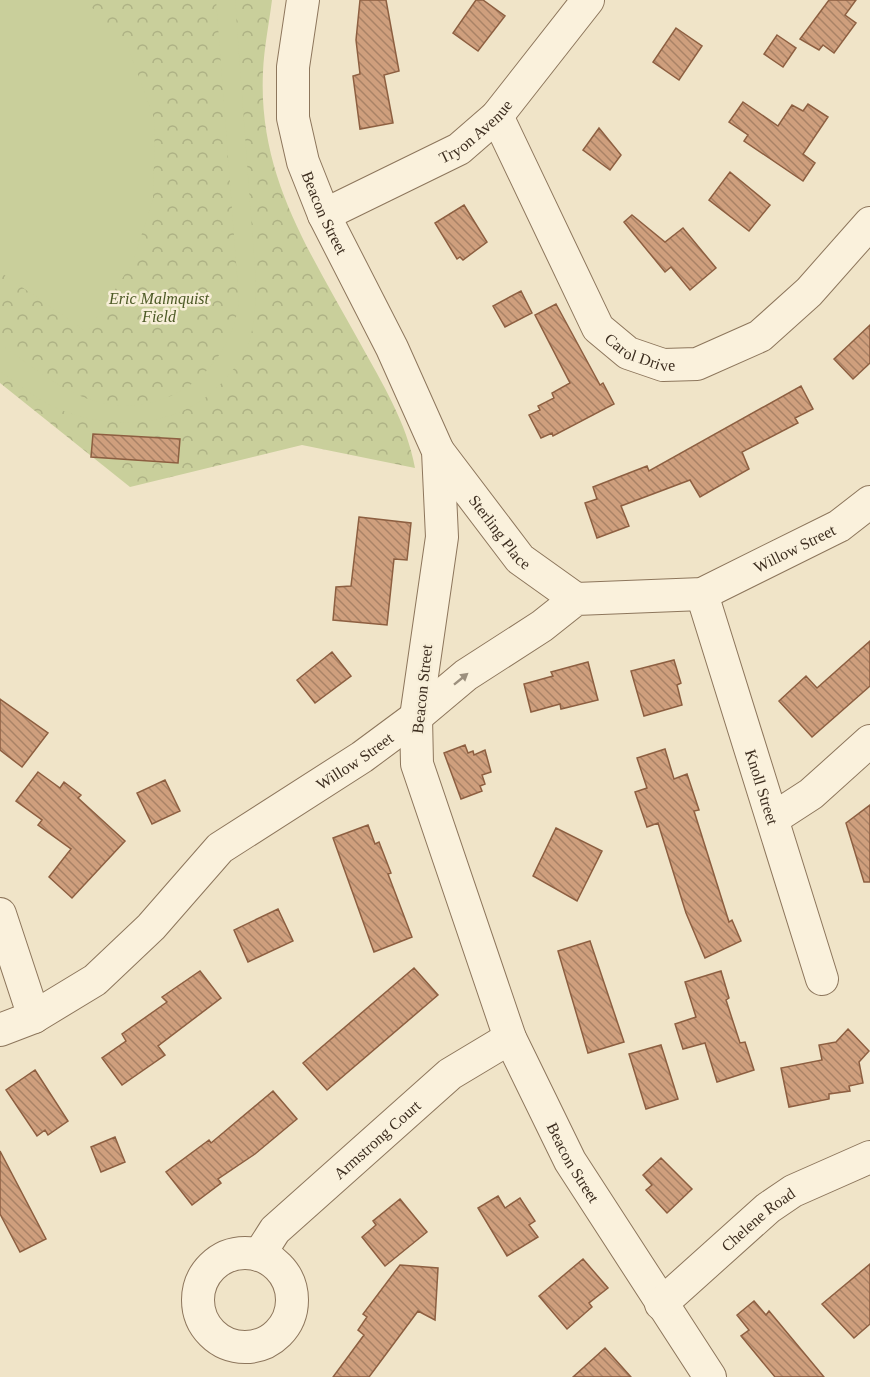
<svg xmlns="http://www.w3.org/2000/svg" width="870" height="1377" viewBox="0 0 870 1377" font-family="'Times New Roman',serif">
<style>
.park{fill:url(#park-crowns)}
.pitch{fill:#c9cf9b}
.building{fill:url(#building-back-hatch);stroke:#8d5f41;stroke-width:1.5}
.lines{fill:none;stroke-linecap:round;stroke-linejoin:round}
.minor-casing{stroke:#8d765c;stroke-width:34}
.minor{stroke:#faf1dc;stroke-width:32}
.oneway{fill:#9c907e}
.labels{text-anchor:middle;dominant-baseline:central;stroke-width:5;stroke-linejoin:round;paint-order:stroke}
.street-label{font-size:16px;fill:#3d2e20;stroke:#f7eed8}
.park-label{font-size:16px;font-style:italic;fill:#4d5a26;stroke:#f7eed8}
</style>
<defs>
<pattern id="park-crowns" width="20" height="18" patternUnits="userSpaceOnUse" patternTransform="scale(1.5)"><rect width="20" height="18" fill="#c9cf9b"/><path d="M2 6a3 3 0 1 1 6 0M12 15a3 3 0 1 1 6 0" fill="none" stroke="#aeb285"/></pattern>
<pattern id="building-back-hatch" width="6" height="6" patternUnits="userSpaceOnUse" patternTransform="scale(1.5)"><rect width="6" height="6" fill="#cf9f7d"/><path d="M-1 5l2 2M0 0l6 6M5-1l2 2" fill="none" stroke="#a98266"/></pattern>
</defs>
<rect width="100%" height="100%" fill="#f0e4c8"/>
<!-- park -->
<path class="park" d="M0,0H272C269,24 264,48 263,72C258,178 312,255 360,343C382,383 407,423 415,468L302,445L130,487L0,383Z"/>
<!-- pitch -->
<path class="pitch" d="M0,0H85L128,47L155,121L153,199L133,262L87,332L0,272Z
M216,0H235L255,270C256,295 256,319 249,343C244,356 235,368 226,378C187,425 122,432 66,412C41,403 21,386 0,371V344C27,363 55,386 85,398C158,425 230,376 239,301Z"/>
<!-- building -->
<path class="building" d="M360,0H386L399,71L384,75L393,123L360,129L353,76L360,74L356,40Z
M476,0H483L505,16L478,51L453,33Z
M829,0H856L845,15L856,23L834,53L823,45L819,50L800,39Z
M676,28L702,46L679,80L653,62Z
M777,35L796,48L783,67L764,54Z
M743,102L778,126L792,105L803,111L808,104L828,117L803,154L815,163L803,181L744,141L748,135L729,122Z
M599,128L621,155L610,170L583,150Z
M730,172L770,205L749,231L709,200Z
M464,205L487,242L463,260L460,257L457,259L435,223Z
M632,215L665,242L683,228L716,268L690,290L671,267L665,272L624,222Z
M521,291L532,313L505,327L493,306Z
M556,304L600,385L603,383L614,404L553,436L552,433L541,438L529,415L540,410L538,406L554,398L552,393L570,383L535,315Z
M870,325V363L853,379L834,359Z
M801,386L813,409L795,418L798,423L742,452L749,469L700,497L690,480L621,506L629,526L597,538L585,503L597,499L593,487L647,466L649,471Z
M93,434L180,439L178,463L91,457Z
M359,517L411,523L407,560L394,559L387,625L333,620L336,587L351,586Z
M870,641V686L812,737L779,701L806,676L817,688Z
M332,652L351,676L315,703L297,680Z
M674,660L681,683L677,685L682,705L644,716L631,671Z
M588,662L598,700L561,709L560,704L531,712L524,684L553,676L551,672Z
M0,699L48,733L22,767L0,750Z
M465,745L468,753L473,751L474,755L485,750L491,772L482,775L485,784L480,786L482,791L461,799L444,753Z
M665,749L674,779L687,774L699,810L694,811L729,922L732,920L741,941L705,958L686,913L658,823L647,827L635,792L647,788L637,758Z
M38,772L60,788L64,782L81,795L78,798L125,841L72,898L49,877L71,849L38,825L42,820L16,801Z
M165,780L180,811L152,824L137,793Z
M870,805V882H864L846,823Z
M368,825L375,844L379,842L391,873L388,874L412,937L374,952L333,838Z
M556,828L602,851L577,901L533,876Z
M278,909L293,941L248,962L234,930Z
M590,941L624,1042L588,1053L558,951Z
M414,968L438,995L327,1090L303,1063Z
M200,971L221,998L158,1046L165,1055L122,1085L102,1058L126,1041L122,1034L167,1002L162,997Z
M721,971L729,998L726,1000L740,1043L745,1042L754,1070L717,1082L705,1043L683,1049L675,1024L696,1017L685,982Z
M848,1029L869,1051L859,1062L863,1083L849,1086L850,1091L829,1094V1099L789,1107L781,1068L822,1060L819,1045L836,1042Z
M661,1045L678,1099L646,1109L629,1054Z
M35,1070L68,1121L48,1135L45,1130L37,1136L6,1090Z
M273,1091L297,1119L255,1154L218,1179L221,1183L192,1205L166,1172L209,1140L211,1143Z
M115,1137L125,1162L101,1172L91,1147Z
M0,1151L46,1239L20,1252L0,1214Z
M661,1158L692,1189L667,1213L646,1190L652,1185L643,1175Z
M498,1196L505,1208L520,1198L535,1221L529,1225L538,1237L507,1256L478,1208Z
M400,1199L427,1232L385,1266L362,1237L376,1225L373,1221Z
M583,1259L608,1288L589,1303L592,1307L567,1329L539,1296Z
M870,1264V1324L854,1338L822,1304Z
M400,1265L438,1268L435,1320L418,1311L369,1377H333L364,1335L358,1330L367,1317L363,1314Z
M754,1301L766,1315L769,1311L824,1377H775L741,1336L749,1330L737,1315Z
M605,1348L631,1377H573Z"/>
<g class="lines">
<!-- minor casing -->
<g class="minor-casing">
<g id="minor">
<path id="s1" d="M303,0L293,67V118L303,162L324,215L392,348L438,451L442,537L416,717L417,764L510,1038L570,1161L710,1377"/>
<path id="s2" d="M497,116L598,328L628,353L663,365L697,364L760,336L809,292L870,223"/>
<path id="s3" d="M324,215L459,149L497,116L588,0"/>
<path id="s4" d="M438,451L520,559L576,599"/>
<path id="s5" d="M702,594L822,979"/>
<path d="M774,818L811,794L870,741"/>
<path d="M0,914L34,1017"/>
<path id="s6" d="M0,1030L34,1017L95,980L151,927L220,848L362,757L416,717L466,675L542,626L576,599L702,594L839,526L870,502"/>
<circle cx="245" cy="1300" r="47"/>
<path id="s7" d="M259,1255L275,1230L450,1074L510,1038"/>
<path id="s8" d="M661,1304L768,1208L793,1191L870,1157"/>
</g>
</g>
<!-- minor -->
<use href="#minor" class="minor"/>
</g>
<!-- one-way arrows -->
<defs><path id="oneway-solid" d="M-6-.8H1V-3.2L6.5 0L1 3.2V.8H-6Z" transform="scale(1.5)"/></defs>
<use class="oneway" href="#oneway-solid" transform="translate(461 679) rotate(-39)"/>
<g class="labels">
<!-- street labels -->
<g class="street-label">
<text stroke="none"><textPath href="#s3" startOffset="174">Tryon Avenue</textPath></text>
<text stroke="none"><textPath href="#s1" startOffset="219">Beacon Street</textPath></text>
<text stroke="none"><textPath href="#s2" startOffset="285">Carol Drive</textPath></text>
<text stroke="none"><textPath href="#s4" startOffset="102">Sterling Place</textPath></text>
<text stroke="none"><textPath href="#s6" startOffset="954">Willow Street</textPath></text>
<text transform="translate(422 689) rotate(-84)">Beacon Street</text>
<text stroke="none"><textPath href="#s6" startOffset="450">Willow Street</textPath></text>
<text stroke="none"><textPath href="#s5" startOffset="202">Knoll Street</textPath></text>
<text stroke="none"><textPath href="#s7" startOffset="166">Armstrong Court</textPath></text>
<text stroke="none"><textPath href="#s1" startOffset="1227">Beacon Street</textPath></text>
<text stroke="none"><textPath href="#s8" startOffset="129">Chelene Road</textPath></text>
</g>
<!-- park labels -->
<g class="park-label">
<text x="159" y="298">Eric Malmquist<tspan x="159" dy="18">Field</tspan></text>
</g>
</g>
</svg>
